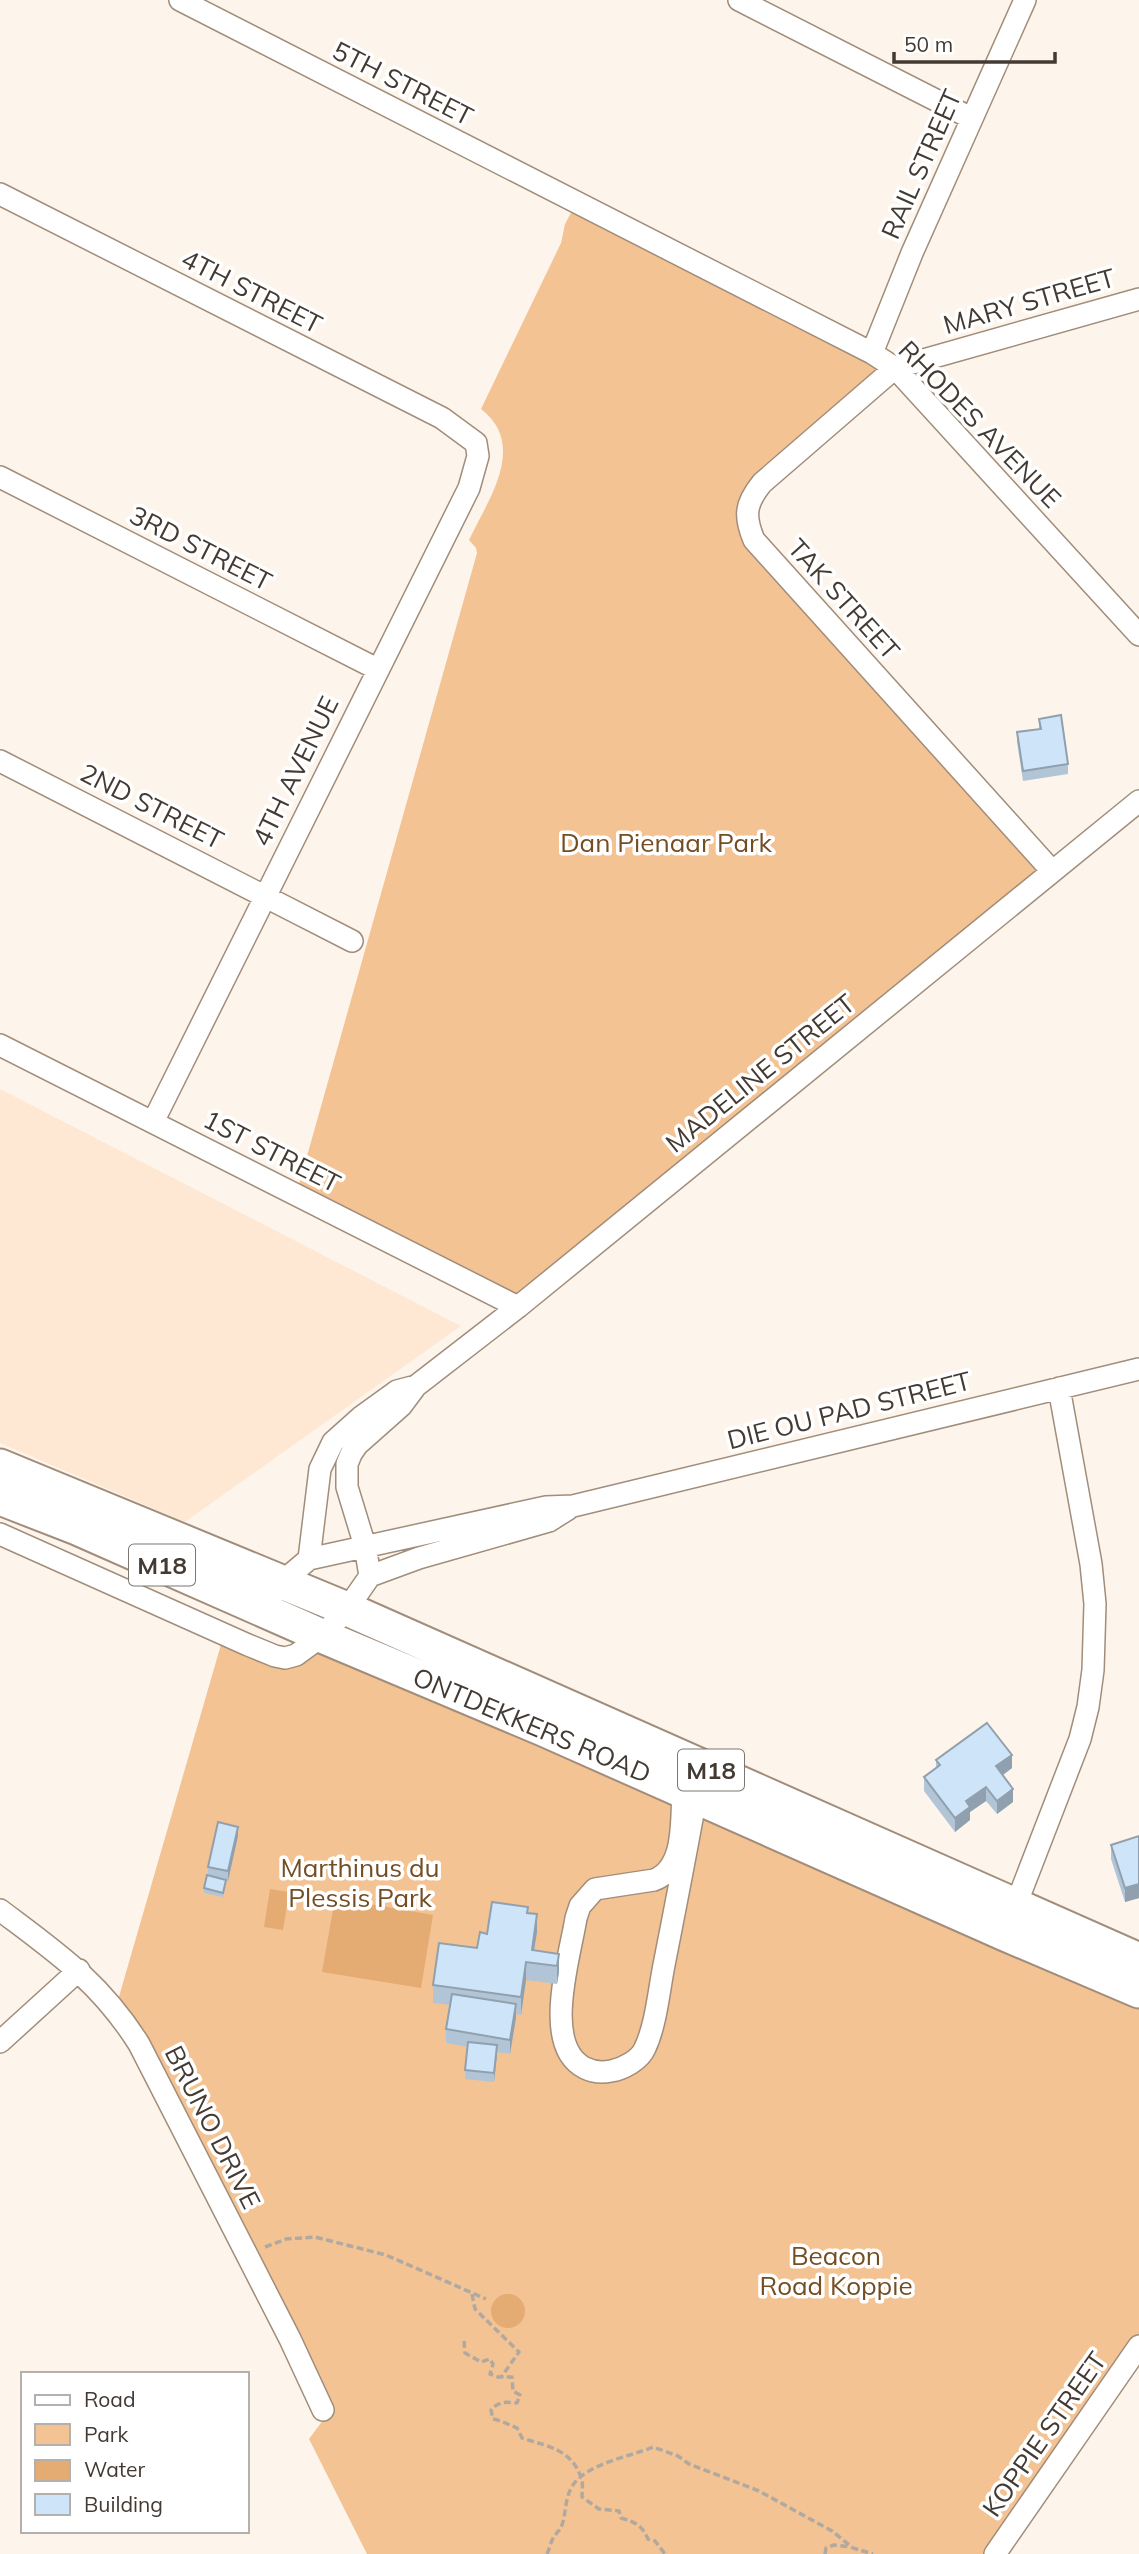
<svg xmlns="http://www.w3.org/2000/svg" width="1139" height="2554" viewBox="0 0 1139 2554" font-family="Mulish,sans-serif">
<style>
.built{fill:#fee8d3}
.green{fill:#f3c394}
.water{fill:#e4ab72}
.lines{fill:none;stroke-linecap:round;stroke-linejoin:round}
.street-casing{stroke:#a18d7a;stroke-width:24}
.primary-casing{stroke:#a18d7a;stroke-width:37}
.path{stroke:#b1a9a0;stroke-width:3.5;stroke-dasharray:7 3.5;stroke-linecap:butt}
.street{stroke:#fff;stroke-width:21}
.primary{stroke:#fff;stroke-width:33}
.wall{fill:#b1c5d6}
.shaded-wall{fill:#90a0ae}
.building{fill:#cee5f9;stroke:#90a0ae;stroke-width:2}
.labels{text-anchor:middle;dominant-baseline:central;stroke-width:7;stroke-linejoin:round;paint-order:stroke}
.shield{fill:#fff;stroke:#7b7670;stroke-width:2}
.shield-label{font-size:24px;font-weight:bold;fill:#433b33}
.street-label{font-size:26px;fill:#433b33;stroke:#fff}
.park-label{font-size:26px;fill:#744d23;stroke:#fff}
</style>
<rect width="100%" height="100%" fill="#fdf5ec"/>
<!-- built -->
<path class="built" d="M0,1089L461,1326L185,1522L0,1443Z"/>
<!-- green -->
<path class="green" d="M573,209L883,369L740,515L1041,870L517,1298L298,1188L477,553L476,548L469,540C488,500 528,445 481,409L561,243L565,224Z
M222,1641L267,1661L319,1647L1139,2003V2334L999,2534L987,2554H367L309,2439L326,2416L118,2000Z"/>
<!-- water -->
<path class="water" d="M270,1889L289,1892L283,1930L264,1927Z
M335,1898L433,1915L421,1988L322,1972Z
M491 2311a17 17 0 1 1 34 0a17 17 0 1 1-34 0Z"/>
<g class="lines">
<!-- street casing -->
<g class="street-casing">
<path id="street" d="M180,0L872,353L895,368L1139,635
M739,0L971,118
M0,194L442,418L476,443L478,456L469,488L153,1122
M872,353L912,253L1025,0
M0,477L377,669
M0,761L352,941
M1052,871L754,540C744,516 745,504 762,483L895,368L1139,299
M0,1045L518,1307
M0,1534L248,1645L275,1656L285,1658L296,1655L322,1636L347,1609L370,1576L419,1558L549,1521L568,1509
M309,1559L320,1469L333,1442L361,1417L397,1391L416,1386
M370,1576L365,1546L347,1487V1464L351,1454L357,1445L401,1406L416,1386L518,1307L1139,801
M277,1591L282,1582L309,1559L546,1507L573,1506L1139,1369
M683,1790C681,1819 686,1868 654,1880L595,1889L580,1906L576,1918C570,1957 541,2046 585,2068C593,2072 602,2073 611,2071C623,2069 640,2060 645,2048C656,2025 659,1990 664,1965C675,1909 686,1853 696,1797
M0,1910C57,1953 100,1982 139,2044L290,2339L323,2410
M1012,1915L1080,1739L1088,1707L1093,1670L1095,1604L1091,1564L1059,1388
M0,2042L79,1970
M995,2554L1139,2346"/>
</g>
<!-- primary casing -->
<g class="primary-casing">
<path id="primary" d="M0,1466L347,1609L1139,1960
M0,1498L77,1528L322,1636L543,1729L1005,1934L1139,1991"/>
</g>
<!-- path -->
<path class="path" d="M265,2247L286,2239L315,2237L386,2255L486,2299
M472,2294L475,2309L519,2352L502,2376
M464,2341L465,2353L481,2362L490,2359L493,2364L490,2374L498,2377H512L513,2391L520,2395L517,2403C507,2402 498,2401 491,2410L493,2419C503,2421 509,2425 517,2428L522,2438C549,2447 572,2449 582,2480C583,2485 582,2491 582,2497L599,2509L619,2511L621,2518C635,2522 642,2525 648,2539L655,2541L665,2554
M547,2554C550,2548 551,2539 556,2534C560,2528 560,2532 562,2525C566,2513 565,2500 571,2488C585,2463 630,2457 653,2447L678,2456L689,2464L759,2491L832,2531L853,2548L873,2554
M825,2554L826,2548L834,2545L851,2547"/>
<!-- street -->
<use href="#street" class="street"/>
<!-- primary -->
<use href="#primary" class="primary"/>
</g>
<!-- wall -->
<path class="wall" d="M1039,719L1068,764V774L1023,781L1017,742V732L1039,729Z
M936,1760L1012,1768L1003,1775L1013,1802L997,1814L986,1801L970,1812V1820L955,1832L924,1791V1777L936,1768Z
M238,1836L228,1881L226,1880L223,1897L204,1893V1888L208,1875V1867Z
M1139,1836V1898L1125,1902L1111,1859V1845Z
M528,1913L537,1932L534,1950L559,1954V1972L557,1984L526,1980L521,2015L516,2014L510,2054L497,2052L494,2082L465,2079L468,2047L446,2043V2029L450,2005L433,2003V1985L477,1948L487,1934Z"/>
<!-- shaded-wall -->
<path class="shaded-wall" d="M1012,1755V1768L996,1780V1766Z
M986,1787V1801L970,1812V1820L955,1832V1818L966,1801Z
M1013,1789V1802L997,1814V1801Z
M238,1827V1836L228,1881V1871Z
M1139,1884V1898L1125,1902V1888Z
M537,1914V1932L532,1963V1950Z
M559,1954V1972L557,1984V1966Z
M526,1962V1980L521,2015V1997Z
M516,2004V2018L510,2054V2040Z
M497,2045V2055L494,2082V2073Z"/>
<!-- building -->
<path class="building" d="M1061,715L1068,764L1023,771L1017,732L1041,729L1039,719Z
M987,1723L1012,1755L996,1766L1013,1789L997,1801L986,1787L966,1801L970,1807L955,1818L924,1777L940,1765L936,1760Z
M218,1822L238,1827L228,1871L208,1867Z
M1139,1836V1884L1125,1888L1111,1845Z
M207,1875L226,1880L223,1893L204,1888Z
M492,1902L528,1907L527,1913L537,1914L532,1950L559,1954L557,1966L526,1962L521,1997L433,1985L439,1943L477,1948L480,1932L487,1934Z
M452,1994L516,2004L510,2040L446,2029Z
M468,2042L497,2045L494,2073L465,2070Z"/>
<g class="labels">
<!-- shield labels -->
<g class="shield">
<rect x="129" y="1544.5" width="66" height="41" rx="5"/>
<rect x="678" y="1749.5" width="66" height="41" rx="5"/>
</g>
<g class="shield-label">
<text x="162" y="1565">M18</text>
<text x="711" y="1770">M18</text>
</g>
<!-- street labels -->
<g class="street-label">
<text transform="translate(403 83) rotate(27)">5TH STREET</text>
<text transform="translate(921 164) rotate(-66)">RAIL STREET</text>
<text transform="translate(252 291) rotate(27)">4TH STREET</text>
<text transform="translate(1029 301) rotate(-16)">MARY STREET</text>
<text transform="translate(980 424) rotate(46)">RHODES AVENUE</text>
<text transform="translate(201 548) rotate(27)">3RD STREET</text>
<text transform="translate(844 599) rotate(48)">TAK STREET</text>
<text transform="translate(295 771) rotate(-64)">4TH AVENUE</text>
<text transform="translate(152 806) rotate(27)">2ND STREET</text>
<text transform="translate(760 1073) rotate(-39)">MADELINE STREET</text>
<text transform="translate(272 1151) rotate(27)">1ST STREET</text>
<text transform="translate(849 1410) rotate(-14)">DIE OU PAD STREET</text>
<text transform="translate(532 1725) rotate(23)">ONTDEKKERS ROAD</text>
<text transform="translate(213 2127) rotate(63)">BRUNO DRIVE</text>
<text transform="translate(1044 2434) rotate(-55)">KOPPIE STREET</text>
</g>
<!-- park labels -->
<g class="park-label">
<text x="666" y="842">Dan Pienaar Park</text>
<text x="360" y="1867">Marthinus du<tspan x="360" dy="30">Plessis Park</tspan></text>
<text x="836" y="2255">Beacon<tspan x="836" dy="30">Road Koppie</tspan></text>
</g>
</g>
<!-- legend -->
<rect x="21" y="2372" width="228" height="161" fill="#ffffff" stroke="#b4b1ad" stroke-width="2"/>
<rect x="35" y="2395" width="35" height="10" fill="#ffffff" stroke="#b4b1ad" stroke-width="2"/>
<text x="84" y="2407" font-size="21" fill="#433b33">Road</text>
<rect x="35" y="2424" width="35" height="21" fill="#f3c394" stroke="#b4b1ad" stroke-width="2"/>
<text x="84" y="2442" font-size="21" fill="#433b33">Park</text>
<rect x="35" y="2460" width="35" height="21" fill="#e4ab72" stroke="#b4b1ad" stroke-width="2"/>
<text x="84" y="2477" font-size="21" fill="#433b33">Water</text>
<rect x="35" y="2494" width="35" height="21" fill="#cee5f9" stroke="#b4b1ad" stroke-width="2"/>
<text x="84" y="2512" font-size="21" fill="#433b33">Building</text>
<!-- scale -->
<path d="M894 52v10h161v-10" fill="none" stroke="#433b33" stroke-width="3.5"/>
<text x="904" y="52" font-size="21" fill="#433b33" stroke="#ffffff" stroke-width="5" paint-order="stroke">50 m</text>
</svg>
